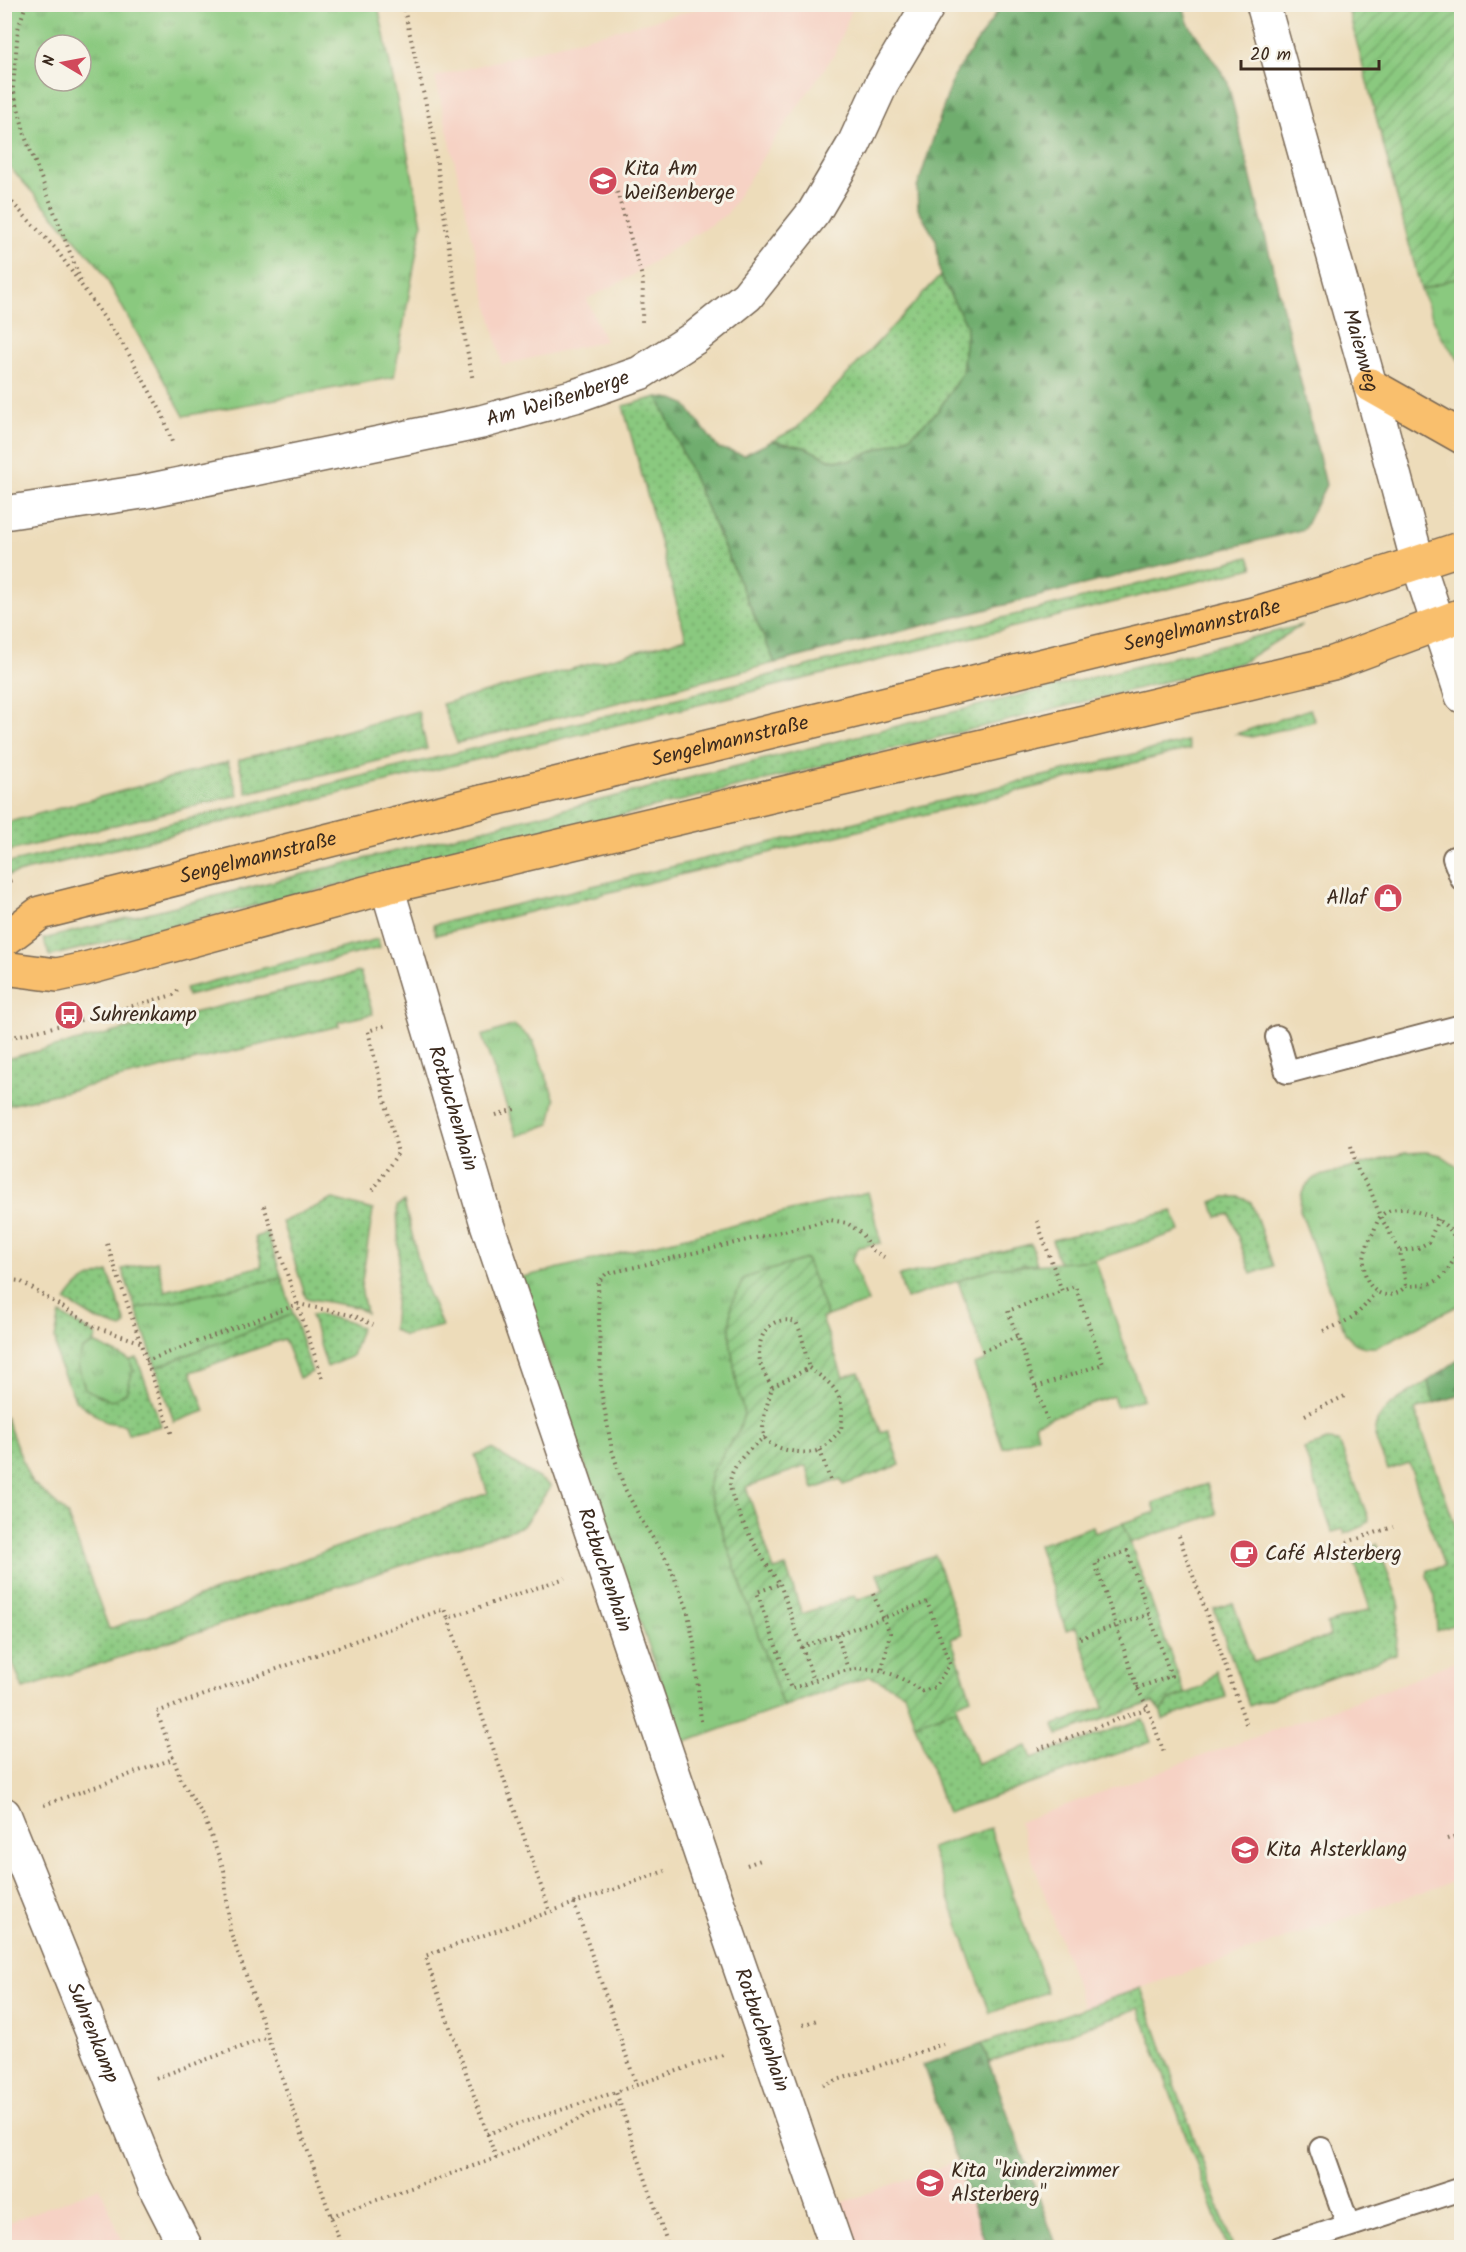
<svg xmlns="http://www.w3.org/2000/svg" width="1466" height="2252" viewBox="0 0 1466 2252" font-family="Kalam,sans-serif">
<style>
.built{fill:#f6d2c4}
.grass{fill:url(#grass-dots);stroke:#627a4e;stroke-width:1.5}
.forest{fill:url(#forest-firs);stroke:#556c46;stroke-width:1.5}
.park{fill:url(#park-tufts);stroke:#627a4e;stroke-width:1.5;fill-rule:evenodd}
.garden{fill:url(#garden-furrows);stroke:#627a4e;stroke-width:1.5}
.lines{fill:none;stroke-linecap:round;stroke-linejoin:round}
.service-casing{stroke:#796855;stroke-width:26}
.minor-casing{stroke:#796855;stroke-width:36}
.tertiary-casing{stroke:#796855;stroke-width:36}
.primary-casing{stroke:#796855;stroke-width:36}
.path{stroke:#796855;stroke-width:4;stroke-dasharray:1.5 4.5;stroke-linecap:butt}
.service{stroke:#fff;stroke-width:22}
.minor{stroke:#fff;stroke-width:33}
.tertiary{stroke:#fff;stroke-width:33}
.primary{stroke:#f9bf6d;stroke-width:33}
.labels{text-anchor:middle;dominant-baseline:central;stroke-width:6;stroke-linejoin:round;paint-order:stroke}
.poi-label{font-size:21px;fill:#3b2a1e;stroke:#f7f3e8;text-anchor:start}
.street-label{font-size:21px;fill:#3b2a1e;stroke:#f7f3e8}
</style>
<defs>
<pattern id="grass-dots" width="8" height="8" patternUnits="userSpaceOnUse" patternTransform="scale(1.5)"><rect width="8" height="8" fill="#8ac97f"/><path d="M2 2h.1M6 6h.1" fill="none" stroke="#72a367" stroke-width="1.8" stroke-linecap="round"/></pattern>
<pattern id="forest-firs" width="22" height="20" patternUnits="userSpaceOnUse" patternTransform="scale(1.5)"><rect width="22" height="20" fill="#6fad6e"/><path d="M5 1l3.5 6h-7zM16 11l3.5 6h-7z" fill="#5c8d5a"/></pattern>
<pattern id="park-tufts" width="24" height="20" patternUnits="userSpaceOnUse" patternTransform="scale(1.5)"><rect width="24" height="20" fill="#8ac97f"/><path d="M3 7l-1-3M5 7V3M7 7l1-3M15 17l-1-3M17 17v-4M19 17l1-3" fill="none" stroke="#72a367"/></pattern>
<pattern id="garden-furrows" width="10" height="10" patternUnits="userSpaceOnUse" patternTransform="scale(1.5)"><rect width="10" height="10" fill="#8ac97f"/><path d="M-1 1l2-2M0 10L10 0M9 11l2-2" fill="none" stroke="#72a367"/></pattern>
</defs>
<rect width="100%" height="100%" fill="#f7f3e8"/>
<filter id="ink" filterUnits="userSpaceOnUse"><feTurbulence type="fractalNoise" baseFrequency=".0167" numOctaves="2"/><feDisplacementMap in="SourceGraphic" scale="12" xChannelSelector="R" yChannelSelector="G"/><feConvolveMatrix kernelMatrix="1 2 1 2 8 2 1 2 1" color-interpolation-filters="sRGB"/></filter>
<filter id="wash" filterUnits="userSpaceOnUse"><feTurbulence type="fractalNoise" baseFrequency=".008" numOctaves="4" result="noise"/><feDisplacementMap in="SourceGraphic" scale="24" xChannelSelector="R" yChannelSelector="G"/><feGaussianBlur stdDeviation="1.35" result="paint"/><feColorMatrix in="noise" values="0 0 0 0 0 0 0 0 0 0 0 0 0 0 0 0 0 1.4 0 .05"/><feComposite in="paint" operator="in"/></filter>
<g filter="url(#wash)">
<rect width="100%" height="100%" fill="#eddcba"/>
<!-- built -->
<path class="built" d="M712,5H854L834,55L768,149L727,214L625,280L587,299L605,341L502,365L435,77Z
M1461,1658V1879L1084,2007L1019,1822L1402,1684Z
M956,2161L987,2247H851L836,2205Z
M100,2187L124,2245L118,2248L5,2247V2224Z"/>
<!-- grass -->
<path class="grass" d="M940,276L967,326L962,373L938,411L909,437L849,461L829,459L804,447L772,441L797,428Z
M658,397L775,663L457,743L442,704L686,638L623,406Z
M1249,557L1253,568L5,876V864Z
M1302,625L1241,663L50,956L43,939Z
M1310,709L1315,721L1252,737L1236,734Z
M418,711L427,749L247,793L238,760Z
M1187,741L1190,749L436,935L433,925Z
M228,762L238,795L5,852V823Z
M378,939L380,948L187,996L185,988Z
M360,972L373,1014L338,1022L339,1026L5,1106V1059Z
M1225,1197H1240L1251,1202L1273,1266L1251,1274L1230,1214L1217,1217L1212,1202Z
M333,1199L373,1210L361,1287L366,1313L356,1307L306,1298L282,1222Z
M404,1202L424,1283L442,1326L404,1336L393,1329L399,1258L397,1206Z
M1173,1211L1180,1231L1095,1260L1059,1263L1052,1240Z
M267,1233L282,1278L136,1309L122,1269L157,1261L165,1291L262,1266L255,1237Z
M1031,1244L1037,1264L995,1268L906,1299L899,1276Z
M108,1272L126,1324L122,1328L97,1320L66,1301C78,1281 87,1279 108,1272Z
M60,1314L97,1336L94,1343L82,1350L133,1371L130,1360L137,1358L161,1426L128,1434L125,1425L106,1422L76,1401L59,1365L55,1338Z
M293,1314L312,1372L299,1378L284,1339L191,1372L205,1411L174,1422L156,1367Z
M318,1314L352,1323L361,1328L352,1356L327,1367L311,1315Z
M1428,1381L1431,1394L1435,1403L1415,1410L1462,1545L1461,1622L1437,1631L1435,1597L1427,1576L1428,1570L1444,1566L1409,1463L1388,1470C1384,1459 1377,1447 1375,1435C1372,1409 1410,1393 1428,1381Z
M5,1416L30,1480L67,1514L109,1629L488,1493L475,1455L492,1449L551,1486L523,1526L23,1689L5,1642Z
M1327,1441L1339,1442L1369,1520L1364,1526L1345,1534L1343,1529L1332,1532L1304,1449Z
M1207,1484L1217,1514L1130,1543L1123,1523L1156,1512L1153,1503Z
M1377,1544L1399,1602L1396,1654L1249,1706L1214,1609L1233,1603L1254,1662L1330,1636L1327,1624L1370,1609L1352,1554Z
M1216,1670L1226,1697L1163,1719L1161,1712L1170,1699L1203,1687Z
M957,1709L977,1764L1027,1746L1032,1758L1143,1719L1151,1742L947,1813L915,1724Z
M1141,1988L1233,2247H1227L1139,2008L989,2062L982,2044Z"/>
<!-- forest -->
<path class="forest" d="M1007,5H1183L1188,23L1227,80L1326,485L1304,529L775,663L658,397L673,399L685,404L718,448L744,455L772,441L804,447L829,459L849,461L909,437L938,411L962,373L967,326L940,276L936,240L918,209L917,188L954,75L998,11Z
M1461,1358V1395L1435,1403L1431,1395L1428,1381Z
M982,2044L1057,2247H987L923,2065Z"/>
<!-- park -->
<path class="park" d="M5,4L378,5L422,224L394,377L184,416L99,266L5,162ZM45,45H81V81H45Z
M1461,276V363L1440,335L1421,290Z
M514,1025L533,1041L555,1100L550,1124L517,1136L482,1036Z
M1426,1152L1441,1155L1461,1169V1304L1377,1347C1361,1348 1354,1345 1345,1333L1300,1210C1300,1195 1302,1188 1314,1178L1405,1153Z
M868,1192L881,1243L859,1247L852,1260L868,1302L827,1316L806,1259L731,1305L730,1339L737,1385L744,1414L739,1430L711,1473L708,1489L783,1707L683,1743L519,1278Z
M1095,1260L1143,1399L1117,1407L1113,1396L1035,1423L1038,1436L1003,1448L974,1365L986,1361L958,1281L995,1268Z
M282,1278L293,1314L156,1367L136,1309Z
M94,1343L130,1360L133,1371L126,1393L111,1401L85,1389L78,1365L82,1350Z
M990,1828L1047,1992L990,2013L931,1848Z"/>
<!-- garden -->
<path class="garden" d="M1347,5H1461V276L1421,290Z
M806,1259L827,1316L822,1318L843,1377L859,1372L881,1432L888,1430L900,1465L843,1485L841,1479L814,1489L806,1466L746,1487L774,1570L786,1567L802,1614L855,1595L857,1600L883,1591L877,1574L935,1555L962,1634L951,1638L971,1698L956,1704L957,1709L915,1724L904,1693L870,1676L783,1707L708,1489L711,1473L739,1430L744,1414L737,1385L730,1339L731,1305L744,1278Z
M1123,1523L1185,1694L1170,1699L1161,1712L1153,1702L1058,1735L1054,1725L1104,1707L1076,1627L1066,1630L1038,1545L1093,1526L1095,1533Z"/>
</g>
<g filter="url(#ink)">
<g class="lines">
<!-- service casing -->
<g class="service-casing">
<path id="service" d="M1454,858L1462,879
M1277,1037L1287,1072L1462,1026
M1321,2149L1348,2225
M1280,2248L1462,2189"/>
</g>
<!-- minor casing -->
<g class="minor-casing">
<g id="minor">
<path id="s1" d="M4,513L142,492L481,422L575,396L640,373L696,337L747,296L814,212L854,144L882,83L929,4"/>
<path id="s2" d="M387,887L487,1224L709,1878L837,2248"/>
<path id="s3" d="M4,1814L155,2187L186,2248"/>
</g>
</g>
<!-- tertiary casing -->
<g class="tertiary-casing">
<g id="tertiary">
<path id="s4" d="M1263,4L1370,385L1418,563L1462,696"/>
</g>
</g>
<!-- primary casing -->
<g class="primary-casing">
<g id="primary">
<path d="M1370,385L1462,437"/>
<path id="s5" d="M4,940L40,913L465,806L1253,614L1334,590L1462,548"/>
<path d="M4,968L57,975L85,969L387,887L1333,663L1462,615"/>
</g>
</g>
<!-- path -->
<path class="path" d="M26,4L18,29L13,88L26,139L81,281
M403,4L433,135L452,269L473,381
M617,192L643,280L642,323
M4,194L56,249L126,349L163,415L173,445
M4,882L13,880
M4,1039L74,1022L173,995L181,987
M496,1115L515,1109
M1351,1146L1358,1171L1370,1189L1380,1216L1400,1251L1406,1286
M373,1190L398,1153L368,1031L386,1025
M264,1206L323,1380
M1406,1209C1432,1215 1466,1227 1453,1261C1440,1285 1431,1285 1406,1286C1385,1307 1363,1288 1364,1262C1364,1252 1369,1240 1374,1231C1376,1225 1378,1218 1383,1214C1390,1209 1397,1209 1406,1209Z
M1037,1221L1062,1291L1008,1311L1047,1419
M107,1244L172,1435
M1400,1251L1418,1248L1429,1242L1438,1219
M4,1279L20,1281L95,1327L140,1342
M1323,1331C1349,1321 1360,1315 1375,1292
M982,1351L1017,1337
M146,1361L298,1304L355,1316L373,1325
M809,1368C837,1387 845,1395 841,1430C835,1436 828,1444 821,1449C810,1457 771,1450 765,1438C759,1424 769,1401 772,1387Z
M772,1387C768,1380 764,1373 761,1366C754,1341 767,1313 796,1322C804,1337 804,1352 809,1368
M1036,1387L1103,1364L1075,1286L1062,1291
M1305,1415L1347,1395
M765,1437C751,1447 730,1465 730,1484C731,1508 765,1564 780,1584
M820,1450L831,1483
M1179,1536L1246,1724
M1347,1542L1393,1527
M780,1584L802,1647L927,1602L950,1664L935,1687L920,1692C913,1684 906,1681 896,1676C857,1659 829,1676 791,1689L757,1592Z
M873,1594L890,1633L882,1670
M448,1618L550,1912
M837,1634L848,1669
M1080,1638L1150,1614
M802,1647L814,1681
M1137,1688L1171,1676L1127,1551L1095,1563L1137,1688L1148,1708
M701,1721L694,1644L687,1608L668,1562L642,1521L624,1487L612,1450L601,1390L598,1282L606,1274L830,1220L847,1223L861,1233L872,1250L884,1257
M1038,1749L1148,1708L1164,1753
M44,1805L173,1759
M1447,1839L1462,1834
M747,1865L761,1860
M574,1903L636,2084
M803,2025L817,2020
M156,2078L268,2037
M823,2085L943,2044
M487,2134L616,2092
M496,2158L425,1956L665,1871
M331,2216L496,2158L592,2113L620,2103
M342,2248L230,1930L224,1870L204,1817L181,1780L157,1712L444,1609L448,1618L565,1578
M669,2248L616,2092L726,2054"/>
<!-- service -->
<use href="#service" class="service"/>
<!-- minor -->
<use href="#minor" class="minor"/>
<!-- tertiary -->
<use href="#tertiary" class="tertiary"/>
<!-- primary -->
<use href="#primary" class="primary"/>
</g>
</g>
<!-- icons -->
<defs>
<g id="school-disc" transform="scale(1.5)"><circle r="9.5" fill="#d1495b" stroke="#f7f3e8"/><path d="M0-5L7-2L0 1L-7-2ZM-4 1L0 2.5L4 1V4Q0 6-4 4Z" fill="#fff"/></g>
<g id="shop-disc" transform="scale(1.5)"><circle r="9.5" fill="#d1495b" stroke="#f7f3e8"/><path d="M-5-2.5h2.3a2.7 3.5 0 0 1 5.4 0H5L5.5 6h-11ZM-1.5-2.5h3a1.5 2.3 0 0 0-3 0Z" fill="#fff"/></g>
<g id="bus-disc" transform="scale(1.5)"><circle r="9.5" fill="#d1495b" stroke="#f7f3e8"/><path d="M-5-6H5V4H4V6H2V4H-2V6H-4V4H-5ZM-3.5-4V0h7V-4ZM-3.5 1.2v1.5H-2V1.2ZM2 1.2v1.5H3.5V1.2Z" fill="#fff"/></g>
<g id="cafe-disc" transform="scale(1.5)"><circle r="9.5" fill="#d1495b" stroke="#f7f3e8"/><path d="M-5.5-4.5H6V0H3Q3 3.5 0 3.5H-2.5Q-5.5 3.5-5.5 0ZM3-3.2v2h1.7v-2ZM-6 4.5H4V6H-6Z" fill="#fff"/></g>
</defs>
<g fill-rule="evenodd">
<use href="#school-disc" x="603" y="181"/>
<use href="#shop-disc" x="1388" y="898"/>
<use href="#bus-disc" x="69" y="1015"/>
<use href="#cafe-disc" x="1244" y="1554"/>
<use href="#school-disc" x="1245" y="1850"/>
<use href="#school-disc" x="930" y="2183"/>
</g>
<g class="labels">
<!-- poi labels -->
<g class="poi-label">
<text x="624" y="169">Kita Am<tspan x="624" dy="24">Weißenberge</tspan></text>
<text x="1367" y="898" text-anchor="end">Allaf</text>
<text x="90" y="1015">Suhrenkamp</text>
<text x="1265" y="1554">Café Alsterberg</text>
<text x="1266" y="1850">Kita Alsterklang</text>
<text x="951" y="2171">Kita "kinderzimmer<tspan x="951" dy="24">Alsterberg"</tspan></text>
</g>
<!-- street labels -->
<g class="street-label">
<text stroke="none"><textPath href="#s4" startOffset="360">Maienweg</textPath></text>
<text stroke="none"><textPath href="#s1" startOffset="566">Am Weißenberge</textPath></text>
<text stroke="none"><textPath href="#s5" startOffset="1242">Sengelmannstraße</textPath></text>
<text stroke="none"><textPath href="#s5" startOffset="756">Sengelmannstraße</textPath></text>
<text stroke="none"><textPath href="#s5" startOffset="270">Sengelmannstraße</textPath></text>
<text stroke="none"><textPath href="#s2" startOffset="231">Rotbuchenhain</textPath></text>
<text stroke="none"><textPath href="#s2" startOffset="717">Rotbuchenhain</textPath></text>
<text stroke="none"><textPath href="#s2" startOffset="1203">Rotbuchenhain</textPath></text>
<text stroke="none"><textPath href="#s3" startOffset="236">Suhrenkamp</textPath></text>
</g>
</g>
<!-- margin -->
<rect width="1466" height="2252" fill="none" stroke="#f7f3e8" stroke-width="24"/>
<!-- north arrow -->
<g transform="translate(63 63) rotate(280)"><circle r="28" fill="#f7f3e8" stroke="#aca397" stroke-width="1.5"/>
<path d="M0-4.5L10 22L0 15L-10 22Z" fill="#d1495b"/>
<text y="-9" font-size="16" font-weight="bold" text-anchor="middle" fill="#3b2a1e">N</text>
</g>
<!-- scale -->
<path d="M1241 60v9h138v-9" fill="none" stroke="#3b2a1e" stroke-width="3"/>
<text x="1250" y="60" font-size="18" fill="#3b2a1e" stroke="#f7f3e8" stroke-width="4.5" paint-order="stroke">20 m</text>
</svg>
